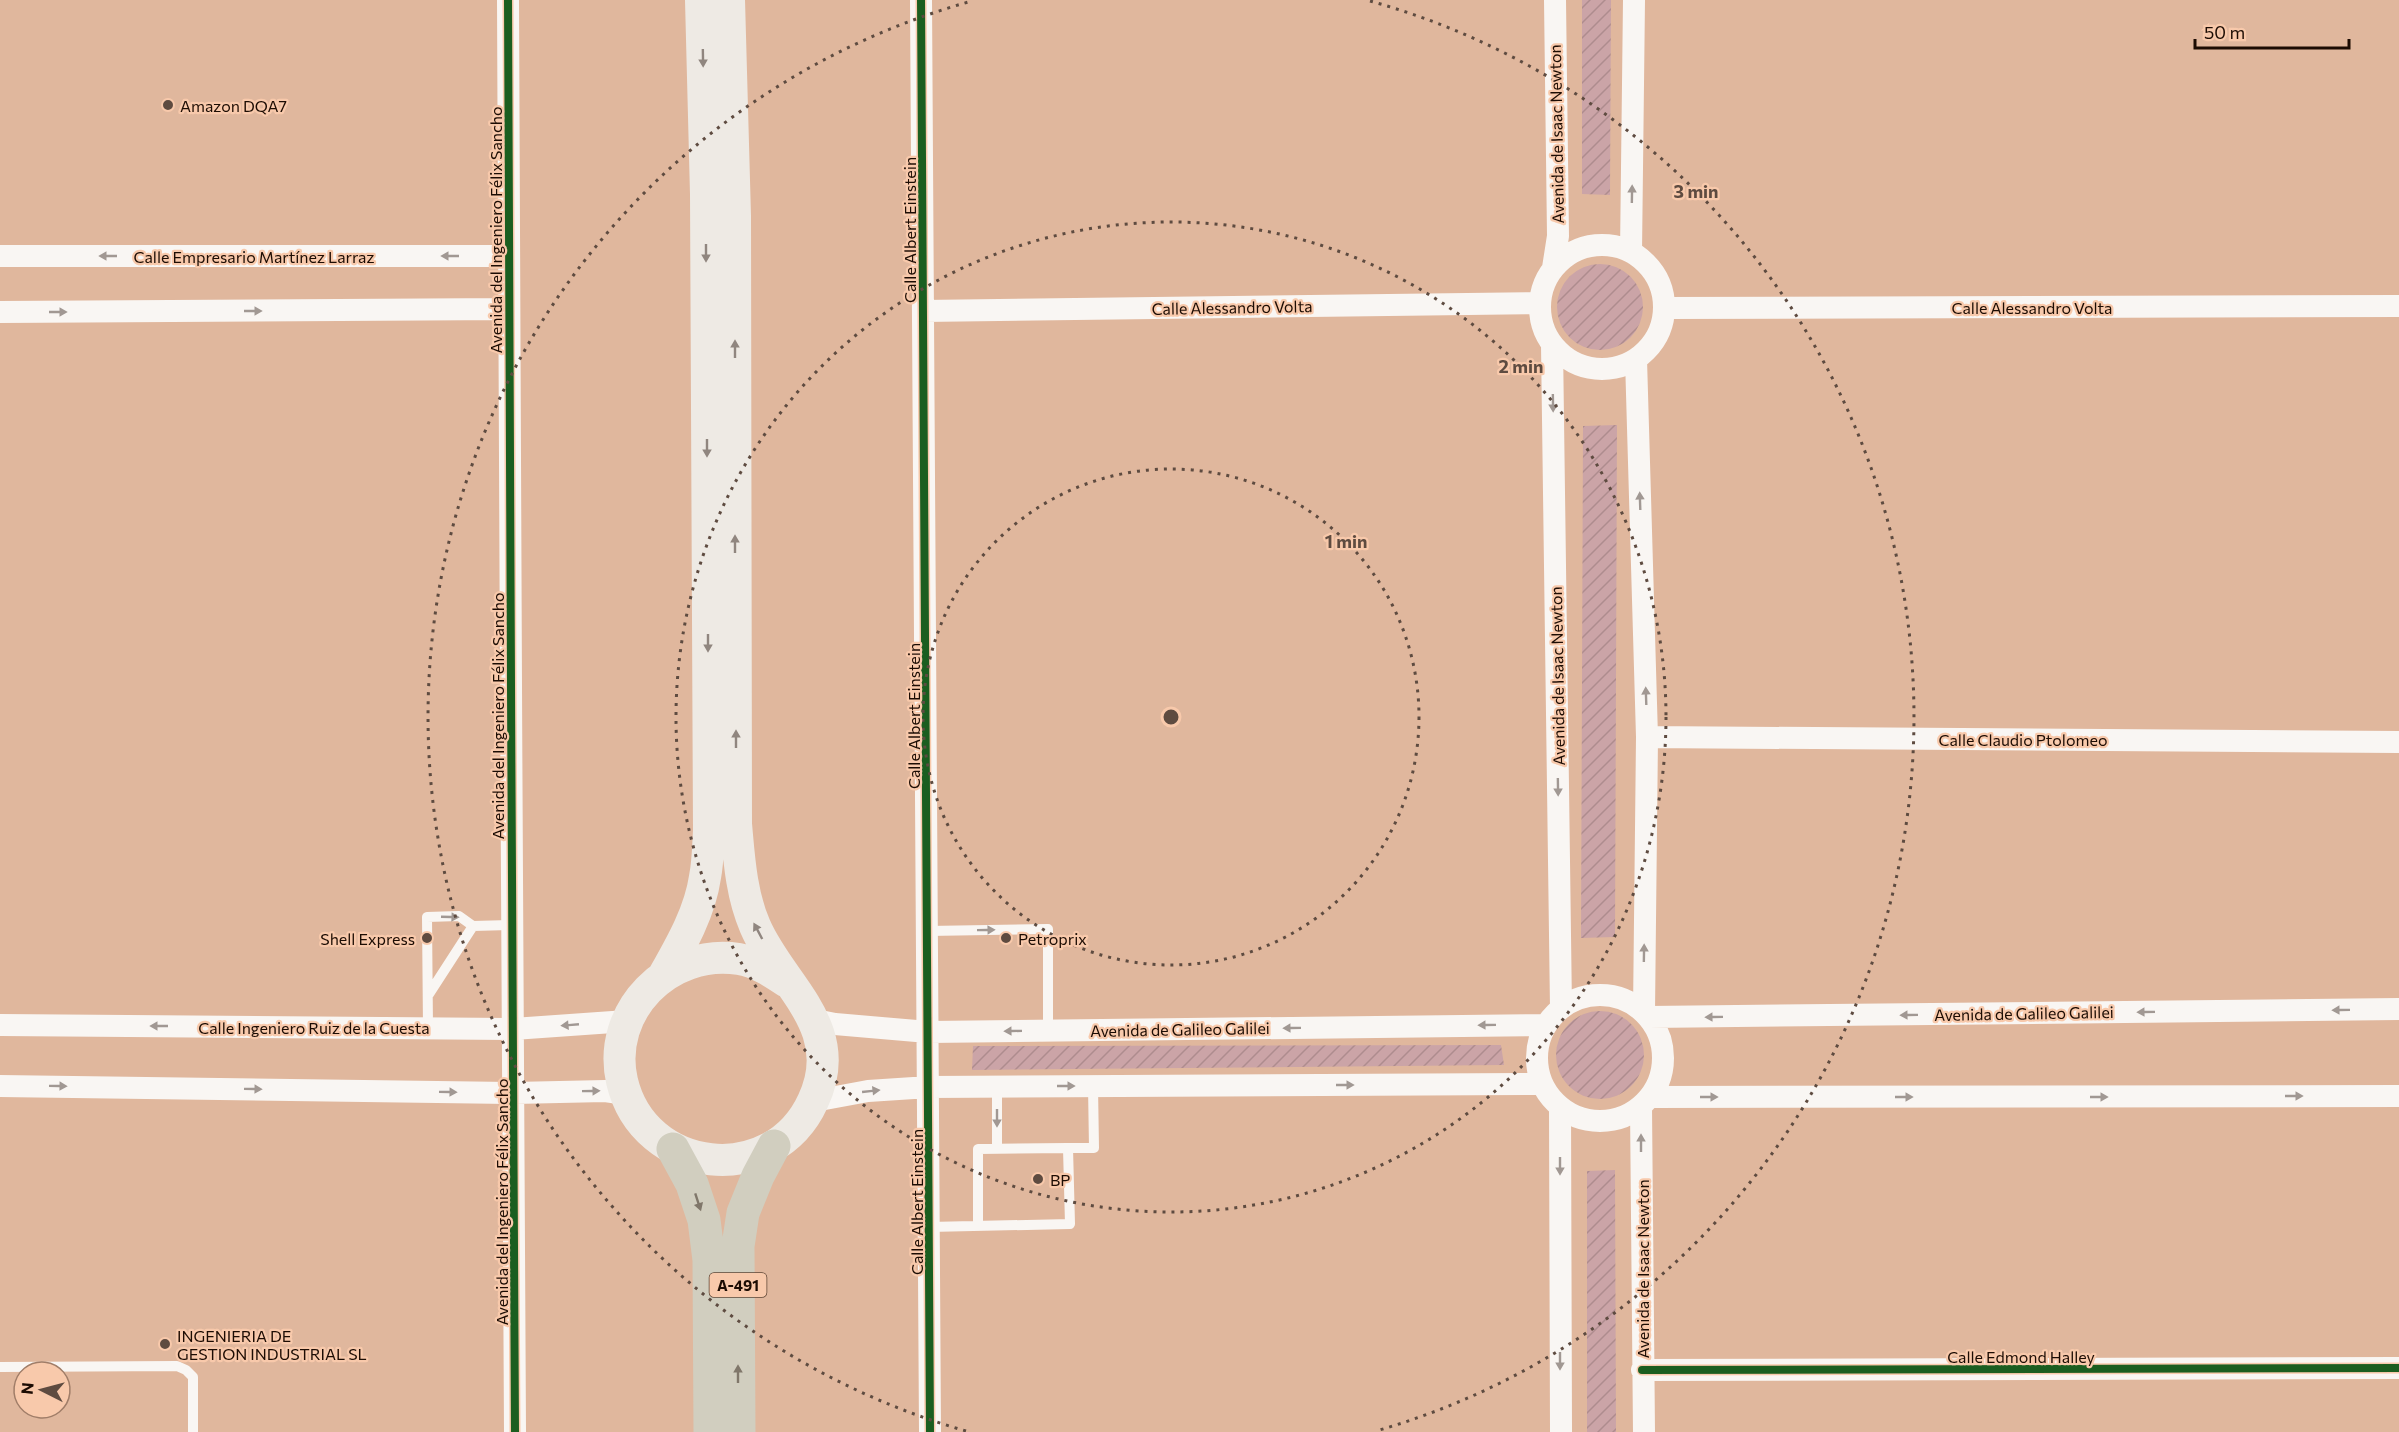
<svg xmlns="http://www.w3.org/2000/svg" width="2399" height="1432" viewBox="0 0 2399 1432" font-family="Commissioner,sans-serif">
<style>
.built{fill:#e0b79d;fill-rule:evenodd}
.garden{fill:url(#garden-furrows)}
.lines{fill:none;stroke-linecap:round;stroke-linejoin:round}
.lane{stroke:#f9f6f3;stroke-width:10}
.street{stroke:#f9f6f3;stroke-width:22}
.secondary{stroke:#eeeae4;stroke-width:32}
.highway{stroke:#d1cebf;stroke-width:33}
.cycleway-casing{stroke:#f8c9ab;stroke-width:11}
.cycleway{stroke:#1b5e20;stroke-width:8}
.oneway{fill:#90867f}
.oneway2{fill:#a19893}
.oneway3{fill:#80776a}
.ring{fill:none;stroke:#5e4b40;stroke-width:3;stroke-dasharray:3 6}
.poi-dot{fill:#5e4b40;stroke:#f8c9ab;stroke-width:2}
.labels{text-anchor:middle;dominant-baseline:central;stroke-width:4.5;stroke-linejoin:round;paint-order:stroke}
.shield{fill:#f8c9ab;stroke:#5e4535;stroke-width:1.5}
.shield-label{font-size:15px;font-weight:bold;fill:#1c0c03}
.poi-label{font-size:16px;fill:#1c0c03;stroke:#f8c9ab;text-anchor:start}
.street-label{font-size:16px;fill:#1c0c03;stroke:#f8c9ab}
.centre{fill:#5e4b40;stroke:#f8c9ab;stroke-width:3}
.ring-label{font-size:18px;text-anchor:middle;font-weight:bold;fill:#5e4b40;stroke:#f8c9ab;stroke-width:4.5;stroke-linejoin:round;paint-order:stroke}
</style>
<defs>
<pattern id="garden-furrows" width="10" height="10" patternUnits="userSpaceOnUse" patternTransform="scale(1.5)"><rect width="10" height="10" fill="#cba4a7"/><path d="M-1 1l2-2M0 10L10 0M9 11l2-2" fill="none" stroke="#ae8c8e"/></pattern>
</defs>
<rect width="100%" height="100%" fill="#dac0b0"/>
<!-- built -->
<path class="built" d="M0,0H2399V1432H0ZM24,1372H60V1408H24Z"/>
<!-- garden -->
<path class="garden" d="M1582,0H1611L1610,195L1582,194Z
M1557 307a43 43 0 1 1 86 0a43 43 0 1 1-86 0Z
M1617,425L1615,937L1581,938L1583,426Z
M1556 1055a44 44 0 1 1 88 0a44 44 0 1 1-88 0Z
M1501,1045L1504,1065L972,1070L973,1046Z
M1615,1170L1616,1432H1587V1171Z"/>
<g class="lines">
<!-- lane -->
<path class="lane" d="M928,931L1048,929V1031
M429,994L473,926L512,925
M428,1028L427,917L459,916L473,926
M997,1087V1149
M1068,1148H1094L1093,1086
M929,1227L1070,1224L1068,1148L978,1149V1225
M0,1367L177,1366L186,1370L193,1377V1432"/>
<!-- street -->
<path class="street" d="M508,0C508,477 514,955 515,1432
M921,0L930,1432
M1540 307a62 62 0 1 1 124 0a62 62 0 1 1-124 0Z
M1631,252L1634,0
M0,256H508
M1553,268L1558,236L1555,0
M1664,308L2399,306
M923,311L1540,303
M0,312L508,309
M1552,345L1561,1008
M1636,359L1647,737L1644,1012
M1647,737L2399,742
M1537 1058a63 63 0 1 1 126 0a63 63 0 1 1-126 0Z
M1649,1017L2399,1009
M815,1020L835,1024L928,1032L1546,1025
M0,1025L513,1029L627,1021
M0,1086L514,1093L605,1091L626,1094
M1650,1097L2399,1096
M814,1101L868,1091L929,1087L1542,1084
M1641,1107L1644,1432
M1560,1108L1561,1432
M1642,1370L2399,1368"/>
<!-- secondary -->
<path class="secondary" d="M729,0L735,216L736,824C739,857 741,894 755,926C780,985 848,1027 813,1101C773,1189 644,1175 622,1081C606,1011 669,948 739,959C757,962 772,972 787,982
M664,975C681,945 700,912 705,877C708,862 708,846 709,831L706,194L701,0"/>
<!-- highway -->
<path class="highway" d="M673,1149L692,1184L704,1220L709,1260L710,1432
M739,1432L738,1246L743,1213L758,1176L774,1146"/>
<!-- cycleway casing -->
<g class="cycleway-casing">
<path id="cycleway" d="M508,0C508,477 514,955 515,1432
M921,0L930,1432
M1642,1370L2399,1368"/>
</g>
<!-- cycleway -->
<use href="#cycleway" class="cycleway"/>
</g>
<!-- one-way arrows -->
<defs><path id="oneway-solid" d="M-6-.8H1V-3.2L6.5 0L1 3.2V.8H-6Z" transform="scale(1.5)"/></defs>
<g class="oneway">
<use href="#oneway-solid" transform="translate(703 58) rotate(89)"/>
<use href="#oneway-solid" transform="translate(706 253) rotate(90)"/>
<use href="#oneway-solid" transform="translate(735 349) rotate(-90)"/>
<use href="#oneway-solid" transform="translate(707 448) rotate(90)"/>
<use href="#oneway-solid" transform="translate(735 544) rotate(-90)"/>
<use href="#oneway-solid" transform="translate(708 643) rotate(90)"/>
<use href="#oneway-solid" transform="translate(736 739) rotate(-90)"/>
<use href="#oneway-solid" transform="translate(758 931) rotate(-118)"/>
</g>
<g class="oneway2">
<use href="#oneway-solid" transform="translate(1632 194) rotate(-89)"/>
<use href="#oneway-solid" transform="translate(108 256) rotate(-180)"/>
<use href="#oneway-solid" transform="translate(450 256) rotate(-180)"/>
<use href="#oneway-solid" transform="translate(253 311)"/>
<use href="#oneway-solid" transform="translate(58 312)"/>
<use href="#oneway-solid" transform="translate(1553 403) rotate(89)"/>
<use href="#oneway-solid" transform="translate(1640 501) rotate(-92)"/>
<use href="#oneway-solid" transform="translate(1646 696) rotate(-92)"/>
<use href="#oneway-solid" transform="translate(1558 787) rotate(89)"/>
<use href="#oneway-solid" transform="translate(450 917) rotate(2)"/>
<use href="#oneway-solid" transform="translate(986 930) rotate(-1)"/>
<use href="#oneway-solid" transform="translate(1644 953) rotate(-89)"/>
<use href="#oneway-solid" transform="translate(2341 1010) rotate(179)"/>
<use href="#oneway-solid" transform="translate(2146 1012) rotate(179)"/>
<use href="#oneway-solid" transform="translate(1909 1015) rotate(179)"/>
<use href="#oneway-solid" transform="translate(1714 1017) rotate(179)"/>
<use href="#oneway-solid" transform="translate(570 1025) rotate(175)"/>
<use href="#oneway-solid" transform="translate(1487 1025) rotate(179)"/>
<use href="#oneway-solid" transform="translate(159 1026) rotate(-180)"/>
<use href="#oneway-solid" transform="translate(1292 1028) rotate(179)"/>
<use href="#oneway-solid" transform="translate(1013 1031) rotate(179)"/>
<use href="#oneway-solid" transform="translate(1345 1085)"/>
<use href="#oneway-solid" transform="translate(58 1086) rotate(1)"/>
<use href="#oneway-solid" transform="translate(1066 1086)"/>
<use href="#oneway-solid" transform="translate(253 1089) rotate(1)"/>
<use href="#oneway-solid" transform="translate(591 1091) rotate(-1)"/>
<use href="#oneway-solid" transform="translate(871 1091) rotate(-6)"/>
<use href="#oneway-solid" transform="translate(448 1092) rotate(1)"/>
<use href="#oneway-solid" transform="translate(2294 1096)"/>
<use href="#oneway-solid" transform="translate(1709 1097)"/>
<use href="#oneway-solid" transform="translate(1904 1097)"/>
<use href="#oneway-solid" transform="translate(2099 1097)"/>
<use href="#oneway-solid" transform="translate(997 1118) rotate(90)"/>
<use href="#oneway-solid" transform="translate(1641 1143) rotate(-90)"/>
<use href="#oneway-solid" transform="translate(1560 1166) rotate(90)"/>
<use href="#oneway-solid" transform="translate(1560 1361) rotate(90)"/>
</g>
<g class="oneway3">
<use href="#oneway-solid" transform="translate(698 1202) rotate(72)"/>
<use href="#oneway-solid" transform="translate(738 1374) rotate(-90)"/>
</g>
<!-- distance rings -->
<g class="ring">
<circle cx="1171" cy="717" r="248"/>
<circle cx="1171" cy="717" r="495"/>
<path d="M966 1431A743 743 0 0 1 972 1M1370 1A743 743 0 0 1 1376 1431"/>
</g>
<!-- markers -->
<g class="poi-dot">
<circle cx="168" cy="105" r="6"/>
<circle cx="427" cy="938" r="6"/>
<circle cx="1006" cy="938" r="6"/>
<circle cx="1038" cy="1179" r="6"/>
<circle cx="165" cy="1344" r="6"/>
</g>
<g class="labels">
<!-- shield labels -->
<rect class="shield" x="709.5" y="1273" width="57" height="24" rx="4.5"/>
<g class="shield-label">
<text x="738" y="1285">A-491</text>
</g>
<!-- poi labels -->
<g class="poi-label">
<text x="180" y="105">Amazon DQA7</text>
<text x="415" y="938" text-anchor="end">Shell Express</text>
<text x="1018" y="938">Petroprix</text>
<text x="1050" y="1179">BP</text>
<text x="177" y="1335">INGENIERIA DE<tspan x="177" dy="18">GESTION INDUSTRIAL SL</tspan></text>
</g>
<!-- street labels -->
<g class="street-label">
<text transform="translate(1556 134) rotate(-91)">Avenida de Isaac Newton</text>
<text transform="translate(495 230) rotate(-90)">Avenida del Ingeniero Félix Sancho</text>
<text transform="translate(909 230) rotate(-90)">Calle Albert Einstein</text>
<text x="254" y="256">Calle Empresario Martínez Larraz</text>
<text transform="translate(1232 307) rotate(-1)">Calle Alessandro Volta</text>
<text x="2032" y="307">Calle Alessandro Volta</text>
<text transform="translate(1557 676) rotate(-91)">Avenida de Isaac Newton</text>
<text transform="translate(497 716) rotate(-90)">Avenida del Ingeniero Félix Sancho</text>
<text transform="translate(913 716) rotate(-90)">Calle Albert Einstein</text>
<text x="2023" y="739">Calle Claudio Ptolomeo</text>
<text transform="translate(2024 1013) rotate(-1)">Avenida de Galileo Galilei</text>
<text x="314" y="1027">Calle Ingeniero Ruiz de la Cuesta</text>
<text transform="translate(1180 1029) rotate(-1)">Avenida de Galileo Galilei</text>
<text transform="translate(501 1202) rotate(-90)">Avenida del Ingeniero Félix Sancho</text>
<text transform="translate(916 1202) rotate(-90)">Calle Albert Einstein</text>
<text transform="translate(1642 1269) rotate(-90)">Avenida de Isaac Newton</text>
<text x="2021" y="1356">Calle Edmond Halley</text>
</g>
</g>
<circle cx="1171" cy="717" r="9" class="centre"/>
<g class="ring-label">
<text x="1696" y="198">3 min</text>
<text x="1521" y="373">2 min</text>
<text x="1346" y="548">1 min</text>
</g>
<!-- north arrow -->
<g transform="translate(42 1390) rotate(276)"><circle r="28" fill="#f8c9ab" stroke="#a07d68" stroke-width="1.5"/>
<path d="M0-4.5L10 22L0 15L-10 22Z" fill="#5e4b40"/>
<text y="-9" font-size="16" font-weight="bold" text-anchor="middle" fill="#1c0c03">N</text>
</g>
<!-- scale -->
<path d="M2195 39v9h154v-9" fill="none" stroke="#1c0c03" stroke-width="3"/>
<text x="2204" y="39" font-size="18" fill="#1c0c03" stroke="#f8c9ab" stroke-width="4.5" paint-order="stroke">50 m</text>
</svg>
